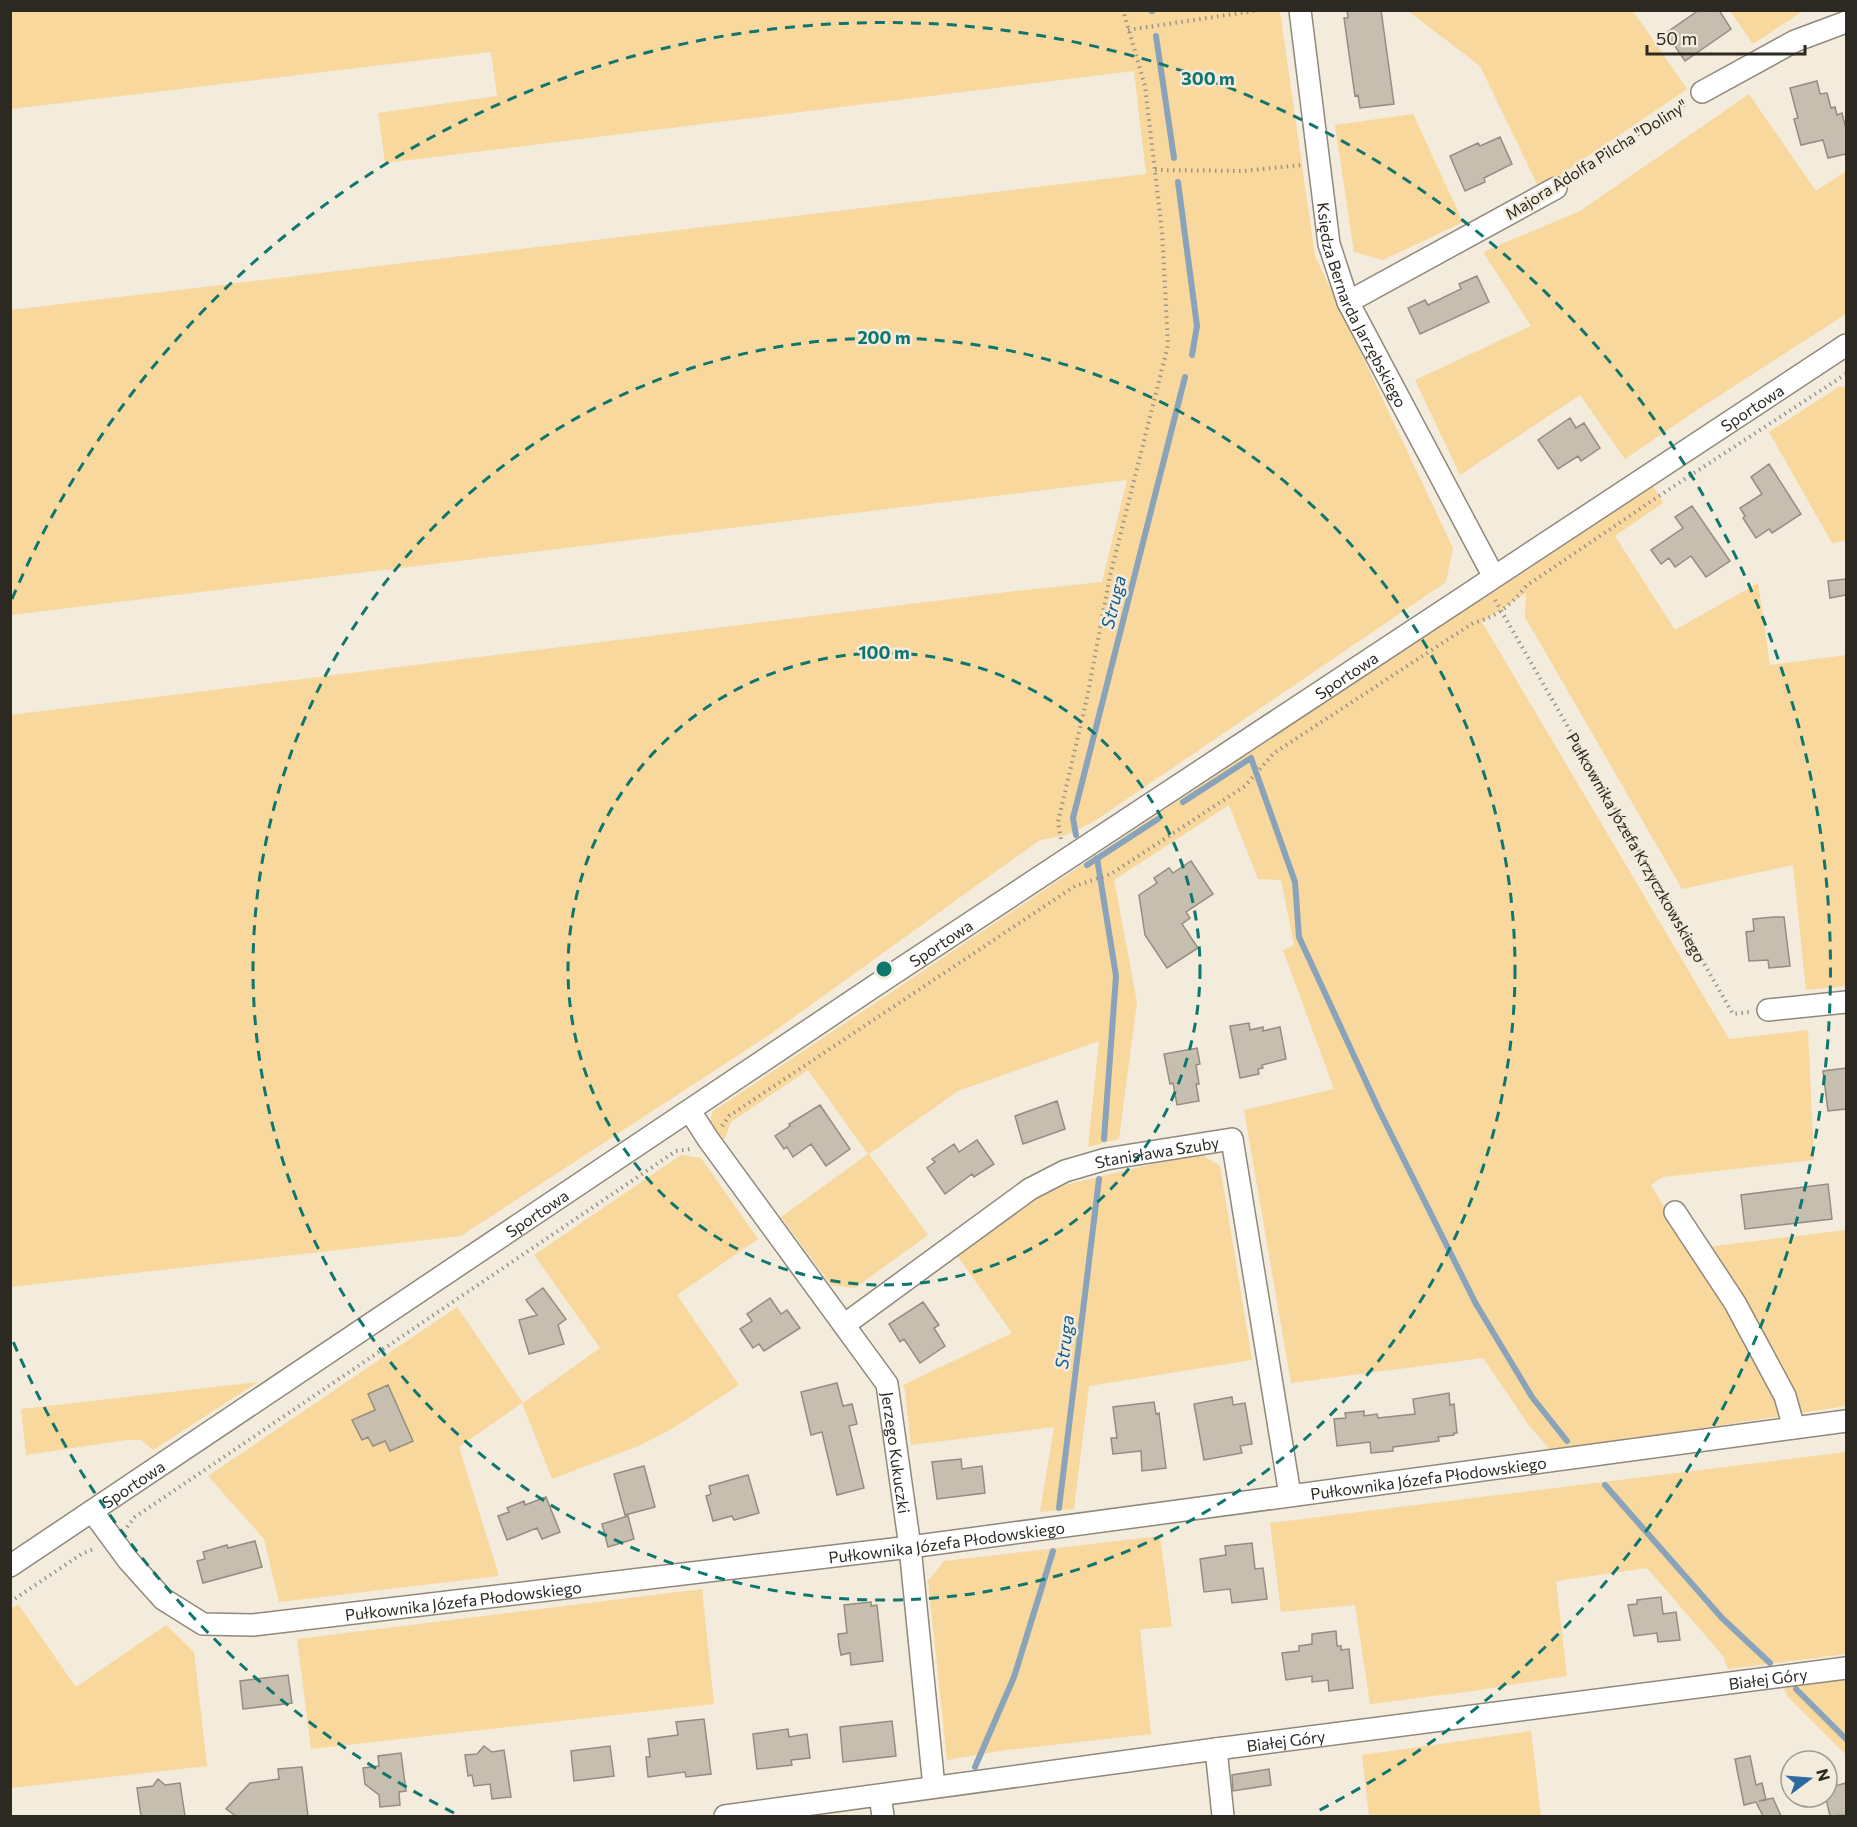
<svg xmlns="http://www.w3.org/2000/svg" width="1857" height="1827" viewBox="0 0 1857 1827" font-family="Commissioner,sans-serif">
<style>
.green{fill:#f8d89d}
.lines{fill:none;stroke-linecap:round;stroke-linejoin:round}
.stream{stroke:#89a3ba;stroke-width:6}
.building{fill:#c6beaf;stroke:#958d7f;stroke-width:1.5}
.minor-casing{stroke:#90897b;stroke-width:24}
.path{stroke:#9b9589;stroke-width:4;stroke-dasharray:1.5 4.5;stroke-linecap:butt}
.minor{stroke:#fff;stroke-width:21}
.ring{fill:none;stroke:#0f766e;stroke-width:3;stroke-dasharray:10 8}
.labels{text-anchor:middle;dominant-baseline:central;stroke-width:5;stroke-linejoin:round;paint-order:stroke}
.street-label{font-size:16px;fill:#2c2923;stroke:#f3ebdb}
.water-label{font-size:18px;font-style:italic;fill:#145b8f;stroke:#f3ebdb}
.centre{fill:#0f766e;stroke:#f3ebdb;stroke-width:3}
.ring-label{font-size:18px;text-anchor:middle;font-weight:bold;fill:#0f766e;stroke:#f3ebdb;stroke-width:5;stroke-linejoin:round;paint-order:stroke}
</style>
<rect width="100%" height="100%" fill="#f3ebdb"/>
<!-- green -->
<path class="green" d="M11,11H1280L1315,256L1453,548L1446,582L1093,822L1066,835L1040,840L769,1035L461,1236L11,1287L10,715L1016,591L1102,582L1127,480L11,615V310L1146,174L1134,71L385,163L378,113L497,96L491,52L11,109Z
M1408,11H1633L1687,89L1558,177L1538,186L1480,66Z
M1730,11H1803L1753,44Z
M1749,94L1816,191L1846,171V314L1697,410L1625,459L1580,395L1460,475L1415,380L1531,326L1483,252L1580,211Z
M1413,114L1463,222L1383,260L1354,252L1335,125Z
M1840,386L1846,387V541L1832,543L1769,432Z
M1652,484L1663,503L1615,536L1675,630L1758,583L1770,665L1846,655V986L1806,990L1793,865L1682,889L1525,617L1526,593L1482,622L1729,1039L1808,1030L1814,1160L1663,1177L1651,1185L1778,1397L1782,1416L1551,1451L1528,1424L1483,1358L1291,1383L1244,1110L1334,1089L1283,950L1294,945L1281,880L1258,879L1229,805L1114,880L1137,1002L1119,1139L1088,1147L1099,1041L958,1091L869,1154L928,1235L855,1288L831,1285L781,1217L868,1154L808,1070L731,1122L724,1140L710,1124L712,1112Z
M1199,1153L1220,1166L1252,1360L1089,1386L1074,1509L1040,1512L1054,1427L911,1445L905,1391L903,1385L1012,1333L956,1254L1048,1189Z
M681,1155L701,1158L758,1239L677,1295L739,1385L675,1427L641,1445L552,1479L522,1403L459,1447L499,1576L279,1602L264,1539L208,1476L457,1307L523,1403L600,1348L534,1255Z
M1846,1230V1406L1800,1413L1707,1247Z
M258,1382L153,1450L141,1440H126L26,1455L21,1409Z
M1846,1452V1654L1728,1669L1723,1656L1647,1568L1556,1581L1567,1676L1473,1691L1370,1704L1355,1605L1281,1612L1270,1523Z
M1160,1536L1172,1627L1140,1629L1151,1734L1006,1750L947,1760L928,1581L944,1561Z
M702,1589L714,1704L311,1749L297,1639Z
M18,1604L76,1687L166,1625L194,1652L207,1766L11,1788L10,1609Z
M1846,1679V1755L1788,1697L1783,1686Z
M1531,1731L1541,1816H1369L1362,1755Z"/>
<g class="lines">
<!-- stream -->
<path class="stream" d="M1152,10V11
M1156,36L1174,158
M1178,182L1197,326L1192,355
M1183,802L1251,758L1295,882L1299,937L1380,1112L1476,1304L1532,1397L1567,1441
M1076,835L1073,818L1185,377
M1097,858L1116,976L1104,1139
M1087,865L1158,819
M1605,1485L1722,1618L1770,1663
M1059,1508L1099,1179
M1796,1689L1846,1739
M975,1767L1014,1677L1053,1551"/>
</g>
<!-- building -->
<path class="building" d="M1347,10H1381L1394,104L1360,108L1358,95L1355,96L1344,18H1348Z
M1699,10H1719L1731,29L1685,61L1666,33Z
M1817,81L1820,94L1827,93L1831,108L1835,107L1837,115L1842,113L1846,129V154L1828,158L1823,140L1801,145L1794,119L1798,118L1790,88Z
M1500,137L1512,164L1484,178L1485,182L1465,191L1450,156L1478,143L1480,146Z
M1477,276L1489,302L1420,334L1408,308L1425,300L1428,305L1461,289L1459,284Z
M1570,418L1576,428L1584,423L1600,448L1581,461L1578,456L1558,469L1538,440Z
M1769,464L1801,514L1772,533L1769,529L1756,538L1743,518L1745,516L1740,508L1762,494L1751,477Z
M1692,506L1730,561L1706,577L1691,556L1675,567L1669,558L1661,564L1651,550L1683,528L1675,517Z
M1846,579V595L1830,598L1828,581Z
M1191,861L1213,894L1186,912L1190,918L1182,924L1198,948L1167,968L1145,935L1139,895L1157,883L1154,878L1169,868L1173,873Z
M1774,917H1784L1790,966L1769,968L1768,960L1749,961L1746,932L1754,931L1753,919Z
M1249,1023L1250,1030L1263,1027V1031L1280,1027L1286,1059L1262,1065L1263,1068L1258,1069L1259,1074L1240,1078L1230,1026Z
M1197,1048L1200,1064L1196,1065L1199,1084H1196L1199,1101L1177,1105L1173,1083L1170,1084L1164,1054Z
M1846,1068V1109L1828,1111L1823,1071Z
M1057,1101L1065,1129L1023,1144L1015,1116Z
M820,1105L850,1149L826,1166L811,1144L793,1157L787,1147L784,1149L775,1136L790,1126L789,1124Z
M977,1140L994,1164L974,1177L972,1174L945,1194L927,1168L935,1162L932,1159L954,1144L959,1152Z
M1828,1184L1832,1219L1745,1229L1741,1195Z
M543,1288L566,1319L558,1325L564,1344L529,1354L519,1320L537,1315L526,1300Z
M770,1298L781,1314L787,1310L800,1328L764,1351L759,1344L753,1348L740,1329L752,1321L747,1314Z
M923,1302L939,1325L934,1328L945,1346L920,1363L904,1339L900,1342L889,1324Z
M837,1383L843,1406L852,1404L857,1424L849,1426L864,1488L837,1495L822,1432L811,1435L801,1392Z
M388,1385L413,1441L390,1451L385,1441L373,1446L368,1437L362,1440L352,1420L375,1410L368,1394Z
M1449,1393L1450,1405L1454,1404L1457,1433H1454V1435L1438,1437L1439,1441L1393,1447V1451L1371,1453L1370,1442L1337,1446L1334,1419L1346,1418L1345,1413L1364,1411V1416L1377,1414L1378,1418L1415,1414L1413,1399Z
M1232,1397L1233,1405L1245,1403L1252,1444L1240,1446L1242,1453L1204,1460L1194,1404Z
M1154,1402L1156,1414L1159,1413L1166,1468L1142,1471L1141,1451L1113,1454L1111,1438H1117L1113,1407Z
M961,1459L962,1469L982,1466L985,1493L937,1499L932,1462Z
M644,1466L655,1507L625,1515L614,1474Z
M748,1475L759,1513L734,1520L732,1516L713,1521L706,1496L711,1494L709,1486Z
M546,1497L560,1532L542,1539L537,1528L507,1540L498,1516L509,1512L507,1508L524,1501L525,1505Z
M628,1516L634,1539L608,1547L602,1524Z
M255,1541L262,1567L203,1583L197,1561L205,1559L203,1552L227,1545L228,1548Z
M1252,1543L1255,1569L1263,1568L1267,1599L1232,1603L1230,1589L1204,1592L1200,1559L1226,1555L1225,1546Z
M1661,1597L1663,1614L1676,1612L1680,1640L1658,1642L1657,1633L1634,1636L1628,1605L1637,1604V1600Z
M871,1602V1606L877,1605L883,1661L851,1665L850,1653L841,1655L839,1645L838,1634L847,1633L844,1605Z
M1336,1631L1337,1646H1341V1650L1349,1649L1353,1688L1329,1691L1328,1680L1312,1682V1676L1286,1680L1282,1653L1299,1651V1646L1312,1644V1634Z
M288,1675L292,1703L243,1709L240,1681Z
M704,1719L711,1774L686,1777L685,1772L648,1777L646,1757H650L648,1739L678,1735L676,1722Z
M892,1721L896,1756L843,1762L840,1727Z
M788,1729L789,1737L807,1734L810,1758L791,1760L792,1765L757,1769L753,1734Z
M484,1746L492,1752L504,1750L511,1797L492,1799L490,1784L474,1786L472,1775L468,1776L465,1755L477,1754Z
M610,1746L614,1776L574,1781L571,1751Z
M401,1753L406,1791L399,1792L400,1805L380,1807L379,1795L365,1784L363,1768L379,1766L378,1756Z
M1750,1756L1756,1785L1762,1783L1766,1800L1759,1801L1773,1798L1781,1816H1763L1756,1802L1744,1805L1735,1759Z
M302,1767L308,1816H236L226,1809L250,1783L279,1779L278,1769Z
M1269,1769L1271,1785L1233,1791L1232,1775Z
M158,1779L165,1785L180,1783L185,1816H141L137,1788L153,1786Z
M1846,1783V1815L1830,1816L1827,1803V1788Z"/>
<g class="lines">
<!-- minor casing -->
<g class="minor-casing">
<g id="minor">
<path id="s2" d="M1300,10L1329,244L1348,302L1494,577"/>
<path d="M1702,92L1795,41L1846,22"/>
<path d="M1348,302L1556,188"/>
<path d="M1768,1010L1846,1002"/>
<path id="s3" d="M690,1111L708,1139L887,1384L910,1547L934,1787"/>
<path d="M1675,1212L1735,1303L1785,1396L1794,1428"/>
<path id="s4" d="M844,1325L1030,1189L1065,1171L1106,1159L1232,1139L1290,1495"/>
<path id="s5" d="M92,1511L128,1560L163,1599L203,1624L253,1625L910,1547L1846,1421"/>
<path id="s6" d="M10,1566L876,985L1846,345"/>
<path d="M1216,1749L1223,1816"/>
<path d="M880,1796L883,1816"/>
<path id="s7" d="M725,1816L1216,1749L1846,1668"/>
</g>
</g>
<!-- path -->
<g class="path">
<path d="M1128,30L1260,10"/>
<path d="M1155,170L1244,171L1301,165"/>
<path d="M1572,177L1687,103"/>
<path id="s1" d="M1495,600L1733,1014L1750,1012"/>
<path d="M1061,839L1058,822L1087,698L1110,576L1168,345L1162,231L1145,86L1123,10"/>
<path d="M722,1126L729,1116L1075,886L1111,874L1245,786L1274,753L1473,623C1497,617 1511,605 1526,586L1668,490L1846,374"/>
<path d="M127,1527L135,1517L676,1151L690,1149"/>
<path d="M10,1602L83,1553L94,1549"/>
</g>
<!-- minor -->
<use href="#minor" class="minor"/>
</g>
<!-- distance rings -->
<g class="ring">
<circle cx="884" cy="969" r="316"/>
<circle cx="884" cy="969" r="631"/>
<path d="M454 1813A947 947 0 0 1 12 1339M12 599A947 947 0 1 1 1314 1813"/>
</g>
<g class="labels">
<!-- street labels -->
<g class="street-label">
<text transform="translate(1596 159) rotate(-32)">Majora Adolfa Pilcha "Doliny"</text>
<text stroke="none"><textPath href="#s2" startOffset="304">Księdza Bernarda Jarzębskiego</textPath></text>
<text stroke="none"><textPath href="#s6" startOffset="2092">Sportowa</textPath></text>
<text stroke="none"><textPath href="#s6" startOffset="1606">Sportowa</textPath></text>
<text stroke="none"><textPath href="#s1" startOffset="285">Pułkownika Józefa Krzyczkowskiego</textPath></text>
<text stroke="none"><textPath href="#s6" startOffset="1120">Sportowa</textPath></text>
<text stroke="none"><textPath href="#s4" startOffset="364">Stanisława Szuby</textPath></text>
<text stroke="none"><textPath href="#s6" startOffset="634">Sportowa</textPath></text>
<text stroke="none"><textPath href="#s3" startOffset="406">Jerzego Kukuczki</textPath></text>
<text stroke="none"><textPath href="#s5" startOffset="1395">Pułkownika Józefa Płodowskiego</textPath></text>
<text stroke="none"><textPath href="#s6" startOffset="148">Sportowa</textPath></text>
<text stroke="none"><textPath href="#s5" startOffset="909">Pułkownika Józefa Płodowskiego</textPath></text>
<text stroke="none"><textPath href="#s5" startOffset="422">Pułkownika Józefa Płodowskiego</textPath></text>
<text stroke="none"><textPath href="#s7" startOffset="1052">Białej Góry</textPath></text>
<text stroke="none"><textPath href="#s7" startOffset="566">Białej Góry</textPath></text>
</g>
<!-- water labels -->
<g class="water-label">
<text transform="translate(1113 602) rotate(-76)">Struga</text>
<text transform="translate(1064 1342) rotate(-83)">Struga</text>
</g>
</g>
<circle cx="884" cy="969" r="9" class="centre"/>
<g class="ring-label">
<text x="1208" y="85">300 m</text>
<text x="884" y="344">200 m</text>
<text x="884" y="659">100 m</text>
</g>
<!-- border -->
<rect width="1857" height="1827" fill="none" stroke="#2c2923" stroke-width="24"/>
<!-- north arrow -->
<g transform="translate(1809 1779) rotate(74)"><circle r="28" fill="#f3ebdb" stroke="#a39d91" stroke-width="1.5"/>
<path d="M0-4.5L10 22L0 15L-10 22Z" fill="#2a6ca2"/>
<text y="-9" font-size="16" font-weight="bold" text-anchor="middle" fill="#2c2923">N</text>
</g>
<!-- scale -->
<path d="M1647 45v9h158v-9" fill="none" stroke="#2c2923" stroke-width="3"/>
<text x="1656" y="45" font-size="18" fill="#2c2923" stroke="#f3ebdb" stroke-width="4.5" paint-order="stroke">50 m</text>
</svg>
